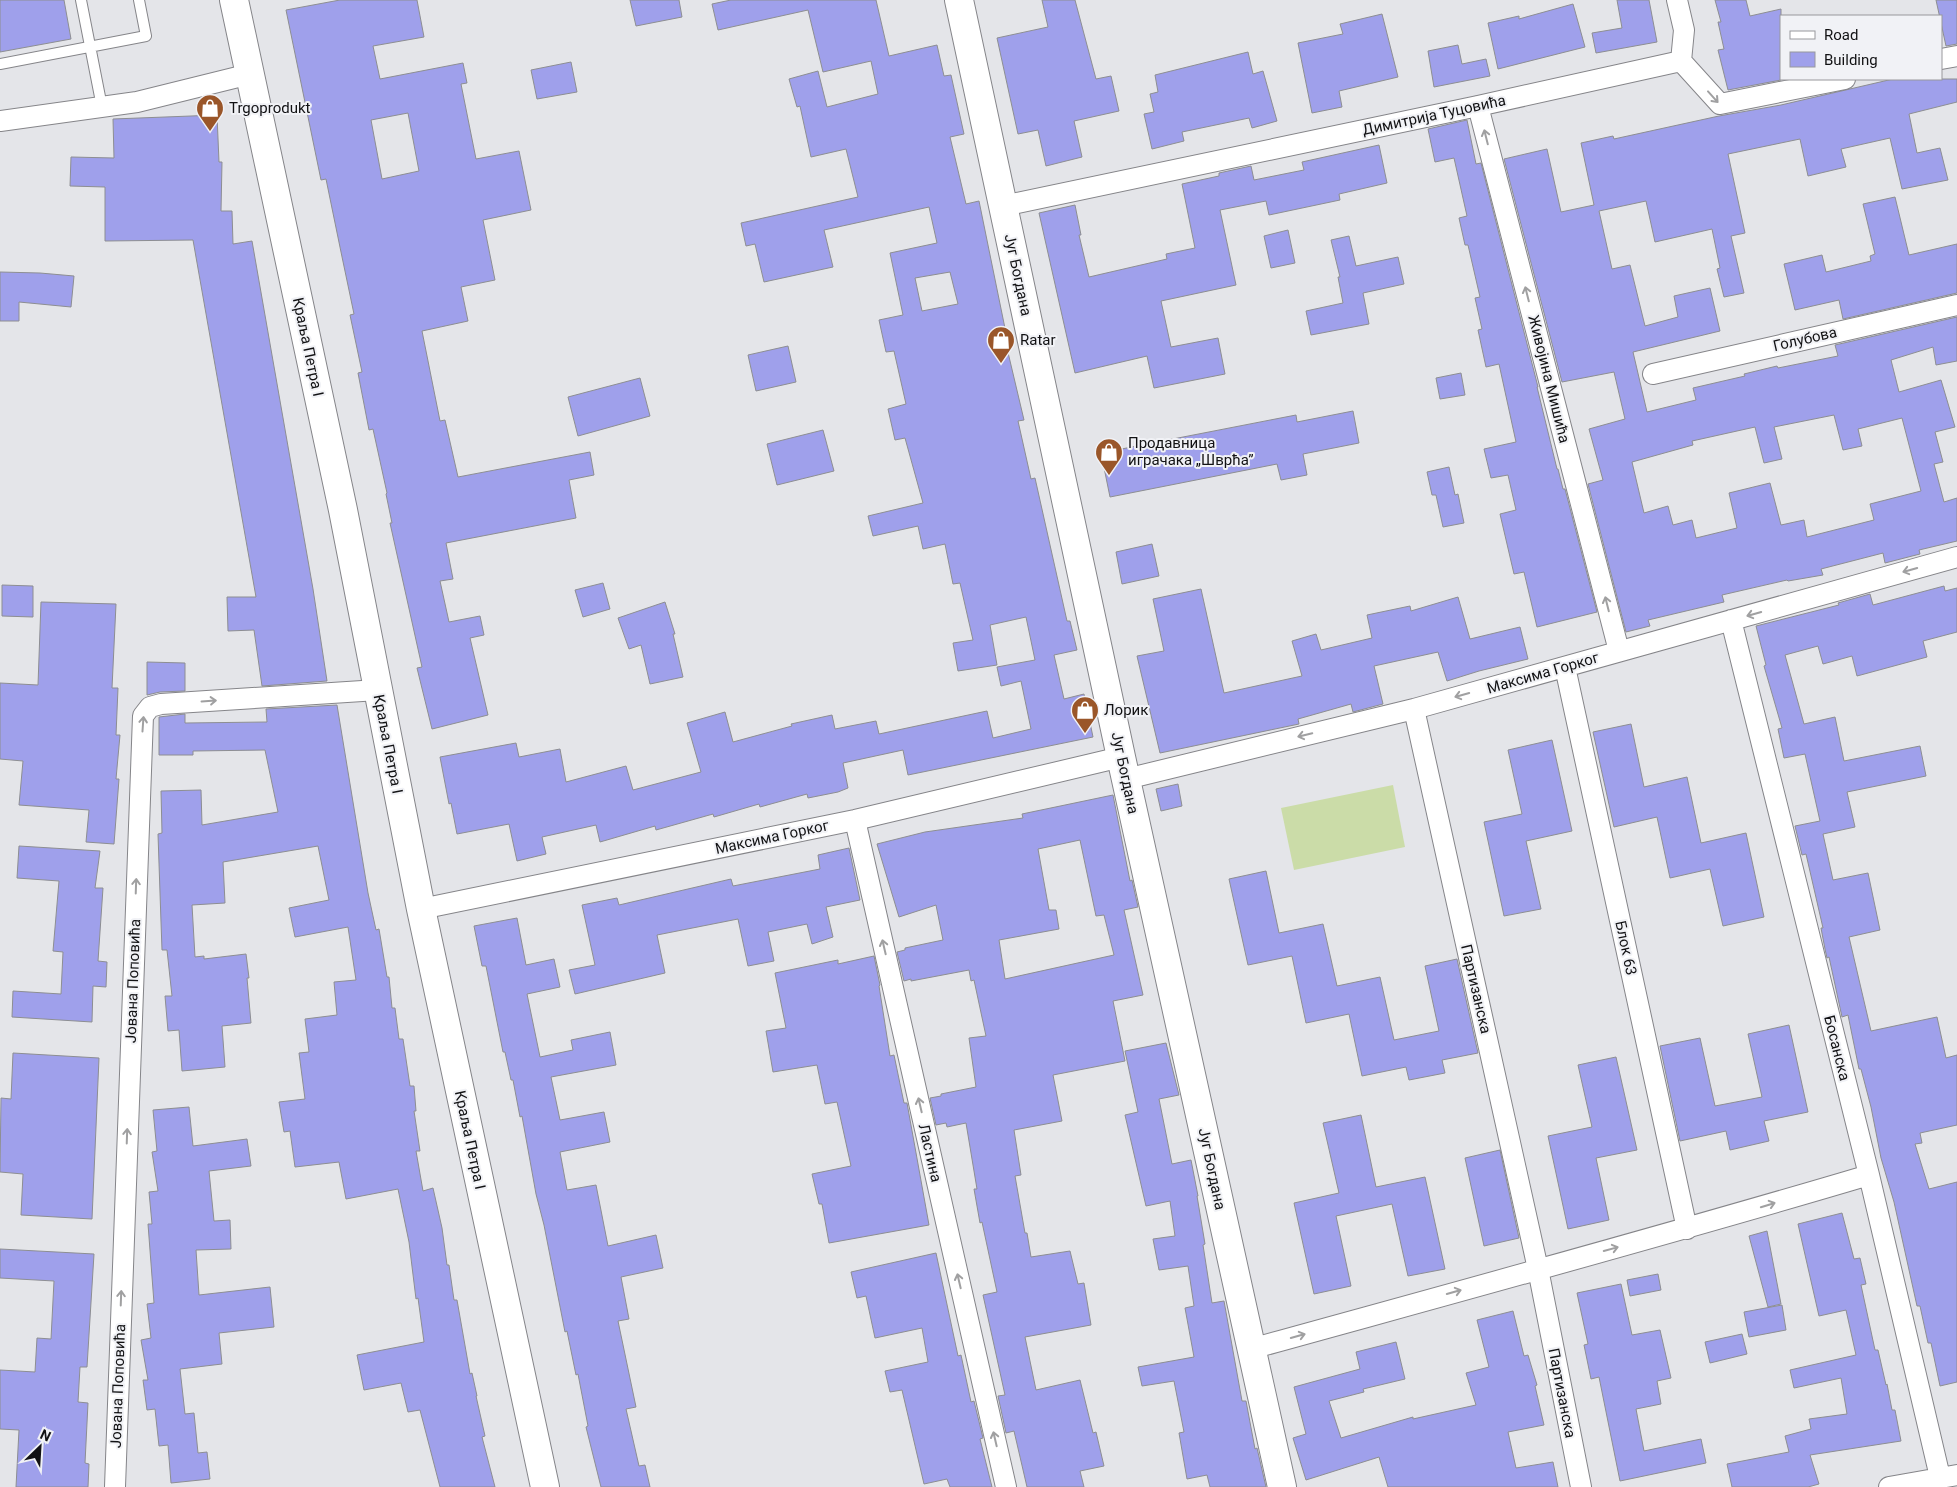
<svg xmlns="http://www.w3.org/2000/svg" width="1957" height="1487" viewBox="0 0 1957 1487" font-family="Roboto,sans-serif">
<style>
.pitch{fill:#cbdca8}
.building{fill:#9fa0eb;stroke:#8d8e92;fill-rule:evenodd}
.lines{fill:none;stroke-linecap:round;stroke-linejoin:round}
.lane-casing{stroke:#858589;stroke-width:12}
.street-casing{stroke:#858589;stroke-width:22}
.secondary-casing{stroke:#858589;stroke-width:30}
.lane{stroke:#fff;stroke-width:10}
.street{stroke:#fff;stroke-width:20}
.secondary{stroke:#fff;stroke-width:28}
.oneway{stroke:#a0a0a1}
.labels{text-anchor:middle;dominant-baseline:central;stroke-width:4;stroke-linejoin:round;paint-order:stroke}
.poi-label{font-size:15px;fill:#121214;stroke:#f1f2f6;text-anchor:start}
.street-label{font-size:15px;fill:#121214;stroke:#f1f2f6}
</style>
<rect width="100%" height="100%" fill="#e4e5e9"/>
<!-- pitch -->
<path class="pitch" d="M1393,785L1405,847L1294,870L1281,808Z"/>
<!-- building -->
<path class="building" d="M0,0H64L71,39L0,52Z
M340,0H417L424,37L373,46L380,79L463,63L467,83L461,84L476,159L519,151L531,210L483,220L495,280L461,287L468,321L422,331L440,421L445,420L458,477L590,452L594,475L569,480L576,518L446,543L453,579L440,581L449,622L480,616L484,635L470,638L488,715L432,729L417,668L422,667L390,523H392L386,494L387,493L373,429L369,430L358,373L362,372L350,315L354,314L341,252L326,179L321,180L286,10ZM408,113L419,171L382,179L371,120Z
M630,0H679L682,17L636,26Z
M731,0H876L889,56L937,45L944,76L951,75L964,134L950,137L966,204L979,201L1008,343L1006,344L1024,420L1018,421L1031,479L1035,478L1067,621H1070L1077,650L1054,655L1064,699L1084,694L1093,737L908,775L903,750L843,763L848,788L838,792L808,798L807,794L760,807L759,804L714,817L713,814L656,830L655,826L600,842L596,825L542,837L546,854L517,861L509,824L457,834L451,803L449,804L440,757L516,743L519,757L560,749L566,782L626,766L633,790L701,772L687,723L725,712L733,742L792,726L791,724L832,715L835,729L876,721L879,734L987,711L993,738L1031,729L1021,681L1001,686L997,667L1035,660L1026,617L990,625L997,665L958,671L953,643L973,640L960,583L953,584L945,544L923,549L918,526L873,536L868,516L923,503L905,438L895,440L888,409L906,404L894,351L886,352L879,320L903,315L890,253L937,243L929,207L824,230L833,267L764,282L755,244L746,246L741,223L858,197L846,149L811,157L800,106L797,107L789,79L818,71L827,107L878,94L871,61L823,72L808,10L718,30L712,4ZM950,272L958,304L922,311L915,278Z
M1042,0H1075L1096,79L1111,76L1119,111L1074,121L1082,157L1046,166L1038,130L1018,134L997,38L1048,27Z
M1617,0H1649L1657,42L1596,53L1592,33L1622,28Z
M1715,0H1746L1750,16L1781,9V80L1728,90L1718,50L1724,49L1718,22H1721Z
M1936,0H1957V44L1946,46Z
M1573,4L1585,47L1498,69L1488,23L1519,16V19Z
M1382,14L1398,77L1339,91L1342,107L1312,113L1298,43L1343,34L1340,24Z
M1458,45L1462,64L1486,59L1490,76L1434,87L1428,51Z
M1248,52L1253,74L1263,71L1277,121L1252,128L1249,118L1182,132L1184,141L1152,149L1144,114L1154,112L1150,94L1158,92L1155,75Z
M571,62L577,92L537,99L531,70Z
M1893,79H1957V102L1909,114L1917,153L1940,148L1948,180L1902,189L1890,138L1841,149L1846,167L1808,176L1800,139L1728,154L1745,233L1731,236L1744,293L1724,297L1717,269L1720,268L1712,229L1655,242L1646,201L1599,211L1612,269L1630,265L1645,326L1678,317L1674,296L1710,288L1720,331L1633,352L1647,412L1696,400L1693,388L1745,376L1744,374L1777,366L1778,368L1838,356L1835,345L1957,317V361L1936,365L1933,347L1891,360L1899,392L1941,380L1955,427L1935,432L1943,462L1934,464L1944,502L1957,498V541L1919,550L1920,554L1885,563L1883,553L1821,569L1823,575L1788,581L1787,580L1722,595L1724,602L1648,620L1650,626L1626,632L1588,484L1603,480L1589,429L1625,419L1614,372L1562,382L1504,159L1547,149L1561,212L1594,205L1581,143L1613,136L1614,139L1719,116L1781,105ZM1834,415L1843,450L1862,446L1858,429L1902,418L1921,491L1870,504L1874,520L1807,537L1804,520L1781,525L1770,483L1729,493L1737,528L1696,538L1692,520L1673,525L1668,506L1644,513L1632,462L1693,445L1692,441L1755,427L1764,463L1782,459L1774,427Z
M217,115L219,162H222L221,211H232L233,244L252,241L313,589L327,681L262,686L254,630L228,631L227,597H256L193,240L105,241V187L70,186L71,157L114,158L113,119Z
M1467,120L1476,164L1481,163L1538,387H1537L1557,469H1558L1563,489H1565L1597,612L1537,627L1524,572L1514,574L1500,514L1516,510L1508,475L1491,478L1484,449L1516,442L1499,364L1486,367L1478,330L1482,329L1475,298L1480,297L1468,245H1465L1459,218L1467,216L1454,158L1435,162L1428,129Z
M1379,145L1387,183L1339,194L1340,200L1269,215L1266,201L1220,210L1236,285L1161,301L1171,347L1218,338L1225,374L1154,388L1147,356L1075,373L1039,213L1075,205L1081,235H1079L1089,277L1167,259L1166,254L1195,248L1182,184L1219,176V173L1251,166L1254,180L1304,170L1302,162Z
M1895,197L1909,255L1957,244V293L1843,319L1839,300L1795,310L1784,264L1822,255L1826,272L1871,261L1870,256L1875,254L1863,204Z
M1288,230L1295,263L1271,268L1264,236Z
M1349,236L1356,266L1398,257L1404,284L1363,293L1369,324L1311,335L1306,311L1343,303L1338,277H1340L1331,240Z
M0,272L40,273L74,276L71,307L19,302V321H0Z
M788,346L796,382L756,391L748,355Z
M1461,373L1465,395L1440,399L1436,378Z
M640,378L650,416L578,436L568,397Z
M1353,411L1359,443L1303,454L1307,475L1281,480L1277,464L1110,497L1101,453L1296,415L1297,422Z
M823,430L834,471L777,485L767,444Z
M1449,467L1455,495L1458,494L1464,523L1443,527L1436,495H1432L1427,472Z
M1152,544L1159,576L1122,584L1116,552Z
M603,583L610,609L583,617L575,590Z
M2,585L33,586V617L2,616Z
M1944,586L1945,591L1957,588V632L1923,641L1927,657L1857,676L1852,656L1823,664L1818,646L1785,655L1804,724L1835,717L1844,761L1920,746L1926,776L1847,792L1855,827L1823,834L1833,880L1868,873L1880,930L1849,937L1871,1031L1937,1017L1946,1058L1957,1055V1125L1920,1133L1922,1143L1915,1144L1929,1189L1957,1182V1382L1940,1386L1931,1343H1928L1920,1306H1917L1894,1202L1881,1158L1871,1107L1861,1069H1859L1848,1015L1842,1017L1829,957L1827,958L1825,949L1821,928H1823L1806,854L1802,855L1795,826L1820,821L1805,754L1784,758L1778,729L1782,728L1764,666L1766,665L1756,626L1839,605L1838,603L1870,594L1873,605Z
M1201,589L1224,693L1302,676L1292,641L1316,634L1321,650L1372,638L1367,615L1410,606L1411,611L1458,597L1470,639L1520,627L1528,659L1479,671L1447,681L1438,652L1374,666L1383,704L1353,712L1351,704L1298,719L1299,724L1160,753L1137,656L1164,651L1153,599Z
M41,602L116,604L112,688H118L116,735H120L116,779H119L114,844L86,842L89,810L19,805L23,761L0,759V683L38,685Z
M665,602L675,634H673L683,677L650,684L641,645L629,649L618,618Z
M147,662L185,663V691L160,692L147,695Z
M337,705L368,893L376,930L379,929L387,977H389L392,1008H395L399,1039H403L410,1086H414L416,1111H414L420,1151H416L423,1191L433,1188L442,1228L447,1265H449L454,1300H457L470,1374L472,1373L477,1396H476L485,1436L482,1437L495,1487H440L420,1410L408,1412L401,1383L364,1390L357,1355L424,1342L418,1298L416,1299L409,1242L398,1189L346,1199L339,1162L295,1167L290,1131L284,1132L279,1102L305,1099L299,1053L309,1052L305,1019L337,1015L334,982L356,980L348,927L295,937L289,908L329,900L318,846L223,862L225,903L192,905L195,957L204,956V959L246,954L249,978H247L251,1023L222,1026L225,1067L182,1071L179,1030L168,1031L165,996H172L167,950H162L161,922L158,834L162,833L161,791L201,790L202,825L278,812L265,750L193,751V755H159V717L185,714V723L267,722L266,709Z
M1631,724L1644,787L1687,777L1701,843L1746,833L1764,917L1723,926L1710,869L1670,878L1657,817L1614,827L1593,732Z
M1552,740L1572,831L1526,841L1541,909L1504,916L1484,822L1522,814L1508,750Z
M1178,784L1182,806L1161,811L1156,789Z
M1113,795L1130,881L1132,880L1138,907L1124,910L1143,995L1113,1001L1125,1061L1053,1075L1062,1121L1014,1130L1021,1175L1015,1176L1025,1233H1027L1031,1257L1070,1251L1078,1284L1084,1283L1091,1325L1025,1337L1036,1390L1080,1380L1093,1433L1096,1432L1104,1466L1080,1471L1084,1487H1027L1014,1431L1006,1433L998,1396L1005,1395L983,1295L997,1292L982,1222L980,1223L974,1189H977L966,1123L947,1127L946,1123L936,1125L930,1098L941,1096V1094L976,1087L969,1038L986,1036L974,980L971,981L969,970L911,981V979L904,981L897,952L905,950V948L943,940L936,905L899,917L877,844L925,832L1023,818L1022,814ZM1080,840L1096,916L1104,915L1114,955L1005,979L999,940L1059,929L1056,910H1049L1038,849Z
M19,846L100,851L95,888H103L98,961L107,962L106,987L93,986L92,1022L12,1017L13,991L61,994L63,952L53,951L59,881L17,878Z
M849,848L860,900L826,907L833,937L812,944L807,924L768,932L774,961L748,966L738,919L657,935L665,973L575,994L569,970L595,965L582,905L617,898L619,905L731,879L733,886L820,869L818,855Z
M1266,871L1279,933L1323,924L1337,986L1380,977L1394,1040L1439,1031L1425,966L1457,959L1478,1053L1442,1060L1445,1073L1409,1080L1406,1067L1362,1076L1349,1014L1306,1023L1292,956L1248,965L1229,879Z
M517,918L526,965L554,959L560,987L527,994L540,1057L573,1050L571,1040L610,1032L616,1065L551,1077L560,1120L604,1112L610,1142L560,1152L567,1190L596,1185L608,1246L656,1235L663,1268L621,1277L629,1319L618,1321L636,1407L626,1409L639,1466L645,1465L650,1487H601L586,1427L588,1426L578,1374L576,1375L567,1331L565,1332L544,1225L536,1194L522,1116L520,1117L513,1080H511L505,1052H503L486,966H482L474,926Z
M874,956L880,985L879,986L890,1056L894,1055L904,1103H907L929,1225L829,1243L822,1204H819L812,1174L851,1166L837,1102L825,1104L817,1065L773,1072L766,1031L786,1028L775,973L838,960V964Z
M1789,1025L1808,1112L1764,1121L1769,1141L1730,1150L1726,1131L1680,1141L1660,1046L1700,1038L1715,1106L1762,1097L1748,1034Z
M1166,1043L1179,1095L1159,1099L1172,1164L1191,1160L1198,1196H1197L1205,1244L1203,1245L1212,1303L1224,1301L1242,1401H1246L1255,1449L1257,1448L1266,1487H1210L1207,1475L1187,1479L1179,1433L1184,1432L1174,1381L1142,1386L1138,1367L1194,1357L1185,1308L1194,1306L1188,1266L1159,1270L1153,1239L1175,1236L1170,1201L1146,1206L1125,1115L1138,1112L1125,1051Z
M13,1053L99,1058L92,1219L21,1215L23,1174L0,1172L1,1098L11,1099Z
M1616,1057L1637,1150L1596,1158L1609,1220L1568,1229L1548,1136L1592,1127L1578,1065Z
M189,1107L193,1146L247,1139L251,1166L209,1171L214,1221L230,1220L231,1249L196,1250L199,1295L270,1287L274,1327L219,1333L222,1364L180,1369L185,1414L194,1413L198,1453L207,1452L210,1479L171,1483L168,1445L159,1446L155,1409L147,1410L143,1380H148L141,1340L151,1338L147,1304L154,1303L148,1224H152L149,1192L158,1191L152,1152L157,1151L153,1110Z
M1361,1115L1376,1187L1425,1177L1445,1269L1408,1276L1392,1204L1336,1216L1351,1286L1314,1294L1294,1203L1339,1193L1323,1123Z
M1500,1150L1519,1238L1484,1246L1465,1158Z
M1842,1213L1854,1259L1860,1258L1866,1284L1861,1285L1875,1350H1878L1886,1385L1887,1384L1892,1410H1895L1901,1441L1810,1455L1819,1484L1808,1487H1732L1727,1464L1789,1452L1785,1436L1811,1429L1809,1419L1847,1414L1841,1378L1794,1388L1790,1370L1856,1355L1846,1310L1819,1316L1798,1224Z
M1767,1231L1781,1304L1768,1307L1749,1236Z
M0,1249L94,1254L87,1367H80L78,1402L88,1403L85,1463L89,1464L88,1487H16L19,1430L0,1429V1370L35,1372L37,1338L51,1339L54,1281L0,1278Z
M936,1253L958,1356L961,1355L971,1402L974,1401L983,1438L980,1439L992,1487H950L947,1479L924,1484L902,1390L890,1392L885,1371L928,1362L922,1328L875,1338L866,1296L857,1298L851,1272Z
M1658,1274L1661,1290L1630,1296L1627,1280Z
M1621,1284L1632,1335L1660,1330L1671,1378L1657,1381L1661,1404L1636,1409L1644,1451L1701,1439L1706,1463L1620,1481L1599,1377L1591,1379L1584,1345L1588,1344L1577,1293Z
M1782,1305L1786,1330L1749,1337L1744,1312Z
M1513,1311L1524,1356L1528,1355L1537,1385L1535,1386L1544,1425L1508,1432L1516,1468L1553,1462L1558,1487H1388L1379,1457L1306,1480L1293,1438L1306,1434L1294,1387L1360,1369L1356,1352L1396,1342L1405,1379L1363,1389L1364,1392L1329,1401L1341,1438L1413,1417V1419L1476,1405L1466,1373L1489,1367L1477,1320Z
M1742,1334L1747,1354L1710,1363L1705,1342Z"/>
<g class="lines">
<!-- lane casing -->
<g class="lane-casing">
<path id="lane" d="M81,0L102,107
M0,64L146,36L139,0"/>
</g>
<!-- street casing -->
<g class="street-casing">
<path id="street" d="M1677,0L1684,30L1681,61
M1941,59L1957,56
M1681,61L1720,104L1845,79
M1478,106L1619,651
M0,121L137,102L250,74
M1003,206L1478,106L1681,61
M1653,374L1957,305
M1731,620L1869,1175L1940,1477
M1565,667L1687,1229
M1414,709L1538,1269L1581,1487
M1126,779L1414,709L1957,557
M855,820L1006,1487
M421,909L855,820L1121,757
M1251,1349C1457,1292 1664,1236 1869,1175
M115,1487L143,716L150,707L161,704L378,690
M1889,1487L1957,1475"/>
</g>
<!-- secondary casing -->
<g class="secondary-casing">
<path id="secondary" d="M234,0L343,510L421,909L545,1487
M959,0L1121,757L1282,1487"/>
</g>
<!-- lane -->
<use href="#lane" class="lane"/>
<!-- street -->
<use href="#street" class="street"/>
<!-- secondary -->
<use href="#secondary" class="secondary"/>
</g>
<!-- one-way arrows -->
<defs><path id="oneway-shaft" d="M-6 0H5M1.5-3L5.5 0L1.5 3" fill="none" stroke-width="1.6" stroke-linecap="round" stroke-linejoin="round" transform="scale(1.25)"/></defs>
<g class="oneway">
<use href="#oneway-shaft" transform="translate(1713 97) rotate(48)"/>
<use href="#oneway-shaft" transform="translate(1486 137) rotate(-104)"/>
<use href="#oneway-shaft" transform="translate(1527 294) rotate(-104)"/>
<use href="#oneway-shaft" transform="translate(1910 570) rotate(164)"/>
<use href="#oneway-shaft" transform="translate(1607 604) rotate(-104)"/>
<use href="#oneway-shaft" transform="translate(1754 614) rotate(164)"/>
<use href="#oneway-shaft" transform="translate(1462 695) rotate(164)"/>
<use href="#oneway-shaft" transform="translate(209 701) rotate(-4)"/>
<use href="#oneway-shaft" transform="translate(143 724) rotate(-86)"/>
<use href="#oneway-shaft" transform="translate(1305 735) rotate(166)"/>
<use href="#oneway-shaft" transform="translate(136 886) rotate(-88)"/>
<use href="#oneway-shaft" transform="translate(884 947) rotate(-103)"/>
<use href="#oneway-shaft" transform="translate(920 1105) rotate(-103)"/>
<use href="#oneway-shaft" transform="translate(127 1136) rotate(-88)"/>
<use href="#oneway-shaft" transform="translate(1768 1205) rotate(-17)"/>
<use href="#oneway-shaft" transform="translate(1611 1249) rotate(-15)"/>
<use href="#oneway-shaft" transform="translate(959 1281) rotate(-103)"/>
<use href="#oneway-shaft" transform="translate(1454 1292) rotate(-16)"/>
<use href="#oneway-shaft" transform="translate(121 1298) rotate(-88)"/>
<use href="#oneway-shaft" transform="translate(1298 1336) rotate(-16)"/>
<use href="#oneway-shaft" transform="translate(995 1439) rotate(-103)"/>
</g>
<!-- icons -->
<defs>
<g id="shop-pin" transform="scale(1.4375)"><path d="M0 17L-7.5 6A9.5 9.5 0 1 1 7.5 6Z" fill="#9a5629" stroke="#f1f2f6"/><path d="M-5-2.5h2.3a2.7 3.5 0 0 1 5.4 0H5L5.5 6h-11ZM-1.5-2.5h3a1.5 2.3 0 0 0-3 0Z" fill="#fff"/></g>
</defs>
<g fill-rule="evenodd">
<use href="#shop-pin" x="210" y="108"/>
<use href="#shop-pin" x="1001" y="340"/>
<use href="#shop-pin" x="1109" y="452"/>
<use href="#shop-pin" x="1085" y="710"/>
</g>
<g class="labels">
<!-- poi labels -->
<g class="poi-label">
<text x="229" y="108">Trgoprodukt</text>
<text x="1020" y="340">Ratar</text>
<text x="1128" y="443">Продавница<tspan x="1128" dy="17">играчака „Шврћа”</tspan></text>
<text x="1104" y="710">Лорик</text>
</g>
<!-- street labels -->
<g class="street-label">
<text transform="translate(1434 115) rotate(-12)">Димитрија Туцовића</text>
<text transform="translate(1018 275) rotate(78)">Југ Богдана</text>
<text transform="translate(1805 339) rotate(-13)">Голубова</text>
<text transform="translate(308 347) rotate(78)">Краља Петра I</text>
<text transform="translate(1549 379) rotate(76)">Живојина Мишића</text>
<text transform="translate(1543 673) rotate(-16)">Максима Горког</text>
<text transform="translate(388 744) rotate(79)">Краља Петра I</text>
<text transform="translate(1125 773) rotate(78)">Југ Богдана</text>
<text transform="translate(772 837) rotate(-12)">Максима Горког</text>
<text transform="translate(1626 948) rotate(78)">Блок 63</text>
<text transform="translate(133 981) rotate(-88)">Јована Поповића</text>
<text transform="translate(1476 989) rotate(77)">Партизанска</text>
<text transform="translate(1837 1048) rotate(76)">Босанска</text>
<text transform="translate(470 1140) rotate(78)">Краља Петра I</text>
<text transform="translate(930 1153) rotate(77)">Ластина</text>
<text transform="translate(1212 1169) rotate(78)">Југ Богдана</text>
<text transform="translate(118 1386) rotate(-88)">Јована Поповића</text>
<text transform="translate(1562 1393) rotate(79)">Партизанска</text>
</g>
</g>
<!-- legend -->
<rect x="1780" y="15" width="162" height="65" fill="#f1f2f6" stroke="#98989c"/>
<rect x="1790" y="31" width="25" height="8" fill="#ffffff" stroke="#98989c"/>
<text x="1824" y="40" font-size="15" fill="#121214">Road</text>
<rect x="1790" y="52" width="25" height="15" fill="#9fa0eb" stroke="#98989c"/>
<text x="1824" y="65" font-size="15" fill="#121214">Building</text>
<!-- north arrow -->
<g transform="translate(40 1447) rotate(25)" stroke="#f1f2f6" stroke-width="4" paint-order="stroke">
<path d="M0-4L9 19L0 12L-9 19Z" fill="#121214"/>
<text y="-8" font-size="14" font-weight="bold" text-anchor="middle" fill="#121214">N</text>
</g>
</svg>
